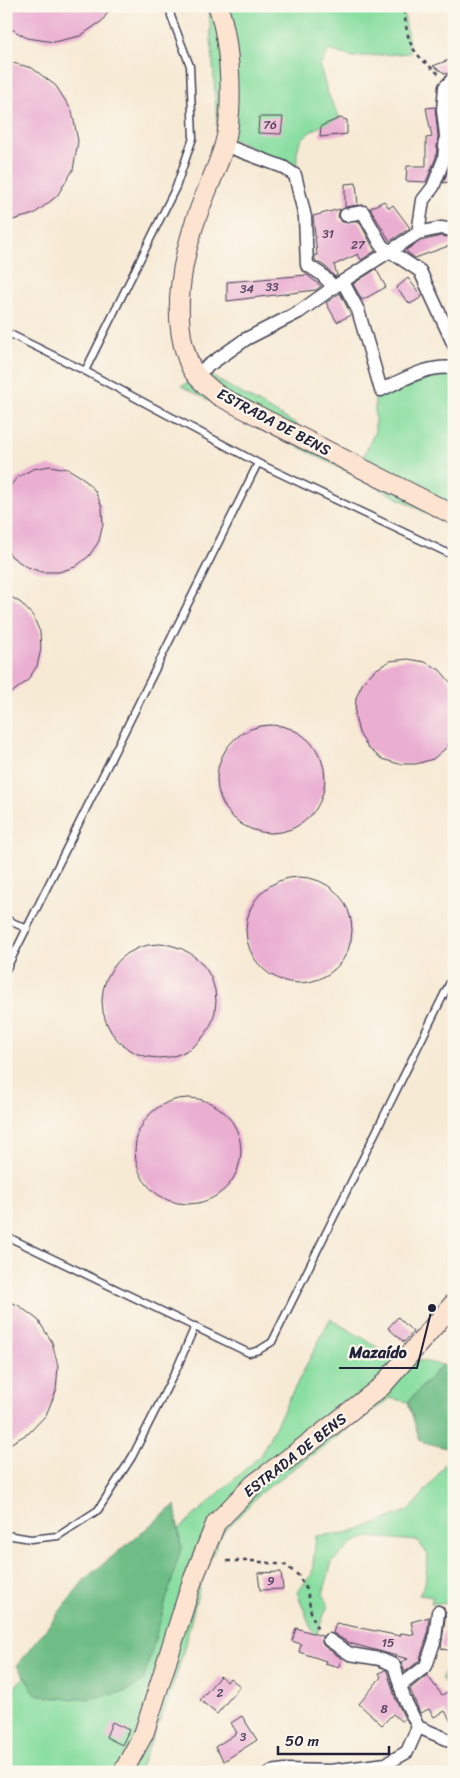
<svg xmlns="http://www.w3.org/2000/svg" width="460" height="1778" viewBox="0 0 460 1778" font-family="Sriracha,sans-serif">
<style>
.green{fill:#89dea1;stroke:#56806e}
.forest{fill:#6ebd87;stroke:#487061}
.building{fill:#eaaed1}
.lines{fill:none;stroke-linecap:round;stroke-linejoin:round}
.lane-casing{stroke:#424052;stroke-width:9}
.street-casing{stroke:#424052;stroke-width:15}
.secondary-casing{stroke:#424052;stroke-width:21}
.path{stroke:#424052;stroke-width:2.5;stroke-dasharray:4 4;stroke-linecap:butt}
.lane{stroke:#fff;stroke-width:6}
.street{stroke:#fff;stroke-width:12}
.secondary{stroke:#fde4d1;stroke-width:19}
.labels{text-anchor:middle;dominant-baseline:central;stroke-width:4.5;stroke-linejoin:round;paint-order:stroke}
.number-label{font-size:12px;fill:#544560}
.street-label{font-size:15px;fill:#22223b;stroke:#fbf7ec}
.leader{fill:none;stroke:#22223b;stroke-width:2}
.callout-dot{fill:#22223b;stroke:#fbf7ec;stroke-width:2}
.callout-label{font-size:16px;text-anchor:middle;font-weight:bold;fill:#22223b;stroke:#fbf7ec;stroke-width:4.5;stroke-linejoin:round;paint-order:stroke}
</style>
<rect width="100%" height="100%" fill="#fbf7ec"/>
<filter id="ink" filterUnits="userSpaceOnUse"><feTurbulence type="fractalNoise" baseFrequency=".02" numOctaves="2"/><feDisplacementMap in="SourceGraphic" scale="10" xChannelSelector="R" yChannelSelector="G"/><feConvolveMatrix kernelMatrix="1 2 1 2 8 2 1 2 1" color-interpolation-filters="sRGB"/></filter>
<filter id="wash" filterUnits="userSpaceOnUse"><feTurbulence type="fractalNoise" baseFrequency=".0096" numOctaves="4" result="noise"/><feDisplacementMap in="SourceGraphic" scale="20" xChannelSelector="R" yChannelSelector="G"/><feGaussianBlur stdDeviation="1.12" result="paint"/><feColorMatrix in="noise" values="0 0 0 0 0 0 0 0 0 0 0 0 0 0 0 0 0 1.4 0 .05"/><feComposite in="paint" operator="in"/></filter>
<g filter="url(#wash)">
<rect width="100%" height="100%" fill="#f7ead5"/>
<!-- green -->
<path class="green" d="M179,6H403L410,53L352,57L329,50L320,66L327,92L340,118C325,125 302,131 298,148C296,155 297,163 297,169L266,157L244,143L218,134L209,9L179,12Z
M454,372V527L181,386L209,375L308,431L363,458L375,431V394Z
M330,1319L368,1341L386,1354L442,1365L408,1402L390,1398L260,1493L222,1534L202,1577L182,1656L170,1696L138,1772H6V1696L24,1677L36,1694L55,1698L86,1699L181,1548L178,1530L260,1456Z
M453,1450L454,1601L449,1604L431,1603L433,1597L419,1595L425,1584L428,1555L418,1541L369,1537L354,1542L332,1562L323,1594L328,1605L315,1638L297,1592L312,1574L316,1536L346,1533L378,1523L411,1509L438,1475Z
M454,1656V1694L449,1691L442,1679L448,1662Z"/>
<!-- forest -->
<path class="forest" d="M442,1365L454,1369V1450L420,1441L408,1402Z
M175,1505L181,1548L143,1681L125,1692L86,1699L55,1698L36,1694L17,1666L85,1579Z"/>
<g id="blocks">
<!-- building -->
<path class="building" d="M6,6H112L102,21L80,36L54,42L27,38L6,26Z
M454,58V70L446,74L433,66Z
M6,61L32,68L56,86L72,111L78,141L73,170L57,196L34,214L6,222Z
M435,107L438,136L436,157L426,182L406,181L407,166H426V138L432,137L426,108Z
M259,117H283L281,134L258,133Z
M340,118L347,120V134L320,137L321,126Z
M454,152V181L443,183L452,162Z
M356,183L358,205L345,207V184Z
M384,201L389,208L393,205L410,228L390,241L370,208Z
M340,209L338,216L340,221L347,223L359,221L375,251L361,260L358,254L334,265L337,275L335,277L326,267L315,260V255H317L313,216Z
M441,236L454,238V244L415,258L408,253L406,250L421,241Z
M376,269L386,287L362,300L353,284Z
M307,275L321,286L316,290L227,301V282Z
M408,278L422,297L410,304L396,288Z
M340,293L351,315L337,322L326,303Z
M50,466L68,469L83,478L95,491L102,507L103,524L99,541L89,556L75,567L59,572H41L25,566L11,556L6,548V490L18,477L33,469Z
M6,594L21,603L33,616L40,632L41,649L37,666L27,681L6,697Z
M408,659L425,662L440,670L454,687V737L446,748L433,759L416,764H399L382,759L368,748L359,733L355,716L356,698L363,682L375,670L390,661Z
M217 779a54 54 0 1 1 108 0a54 54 0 1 1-108 0Z
M246 930a53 53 0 1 1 106 0a53 53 0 1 1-106 0Z
M102 1001a57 57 0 1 1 114 0a57 57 0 1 1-114 0Z
M135 1151a53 53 0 1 1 106 0a53 53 0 1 1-106 0Z
M6,1301L18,1305L38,1320L52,1342L58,1366L56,1391L46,1415L29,1433L6,1446Z
M398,1317L413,1332L404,1342L388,1328Z
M281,1572L283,1589L260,1590L258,1573Z
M446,1612L454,1615V1635L450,1651L441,1648Z
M429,1617L427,1637L419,1661L405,1672L401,1662L408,1659L349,1643L333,1633L336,1623L400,1636L401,1633L414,1635L411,1622Z
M296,1628L322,1636V1643L324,1646L341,1658L339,1667L325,1663L326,1661L299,1652L301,1644L292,1641Z
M385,1670L387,1671L396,1700L405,1719L401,1721L393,1714L382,1725L359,1704L381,1677L379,1673Z
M427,1675L442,1695L454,1688V1727L445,1711L434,1717L429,1709L420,1713L410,1689Z
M220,1676L227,1682L230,1678L240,1686L217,1714L200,1700Z
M242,1716L257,1740L224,1761L215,1747L237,1733L231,1723Z
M112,1722L129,1730L122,1745L106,1737Z"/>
</g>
</g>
<g filter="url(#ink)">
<use href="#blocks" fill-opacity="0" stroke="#424052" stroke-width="1"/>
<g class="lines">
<!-- lane casing -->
<g class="lane-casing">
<path id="lane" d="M6,332L85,371L258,463L454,556
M85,371L176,187L193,138L190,66L171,16L170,6
M6,919L27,929
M6,970L258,463
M6,1236L249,1353L259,1350L272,1342L454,974
M6,1535L31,1539L58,1536L98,1510L132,1457L177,1368L195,1326"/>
</g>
<!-- street casing -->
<g class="street-casing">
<path id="street" d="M224,145L283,167L295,175L305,217L307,265L321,274L334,287
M346,215L363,212L382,246L420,271L454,345
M418,233L423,200L433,187L444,159L446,136L443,110L445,87L454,78
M343,282L358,310L381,390C404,379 427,365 454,368
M195,375L246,339L299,312L334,287L418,233L441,228L454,230
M329,1640L350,1654L380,1659L394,1665L404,1698L418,1727
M400,1686L426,1666L435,1639L438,1612
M271,1772L285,1770L330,1771L386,1764L407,1752L418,1727L454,1742"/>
</g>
<!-- secondary casing -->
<g class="secondary-casing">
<path id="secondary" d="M218,6C230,41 235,110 224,146C215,176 199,204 191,235C181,268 175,309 183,344C186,354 189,367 196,375C202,383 211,389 219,396L454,515
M123,1772L144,1733L192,1582L216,1523L254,1484L316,1438L382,1386L454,1303"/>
</g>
<!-- path -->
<path class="path" d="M404,10C408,47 411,51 440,75
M227,1561H252L285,1565L298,1575L307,1590L311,1612L318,1631"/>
<!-- lane -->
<use href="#lane" class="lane"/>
<!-- street -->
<use href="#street" class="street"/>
<!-- secondary -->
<use href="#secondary" class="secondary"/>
</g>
</g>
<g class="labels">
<!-- number labels -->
<g class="number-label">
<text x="270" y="125">76</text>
<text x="328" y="234">31</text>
<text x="358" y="245">27</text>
<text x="272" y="287">33</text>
<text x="247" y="289">34</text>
<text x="271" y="1581">9</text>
<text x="388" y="1643">15</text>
<text x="220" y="1693">2</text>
<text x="384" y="1709">8</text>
<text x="243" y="1737">3</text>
</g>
<!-- street labels -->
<g class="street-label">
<text transform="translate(274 422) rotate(28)">ESTRADA DE BENS</text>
<text transform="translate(295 1455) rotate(-38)">ESTRADA DE BENS</text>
</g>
</g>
<!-- callouts -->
<path class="leader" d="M432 1308L417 1368H339"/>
<circle class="callout-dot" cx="432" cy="1308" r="5"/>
<g class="callout-label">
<text x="378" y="1358">Mazaído</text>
</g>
<!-- margin -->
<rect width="460" height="1778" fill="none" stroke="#fbf7ec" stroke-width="25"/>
<!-- scale -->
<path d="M278 1746v8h111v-8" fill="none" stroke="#22223b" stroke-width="2.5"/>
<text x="285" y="1746" font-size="15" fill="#22223b" stroke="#fbf7ec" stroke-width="4" paint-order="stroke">50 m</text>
</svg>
